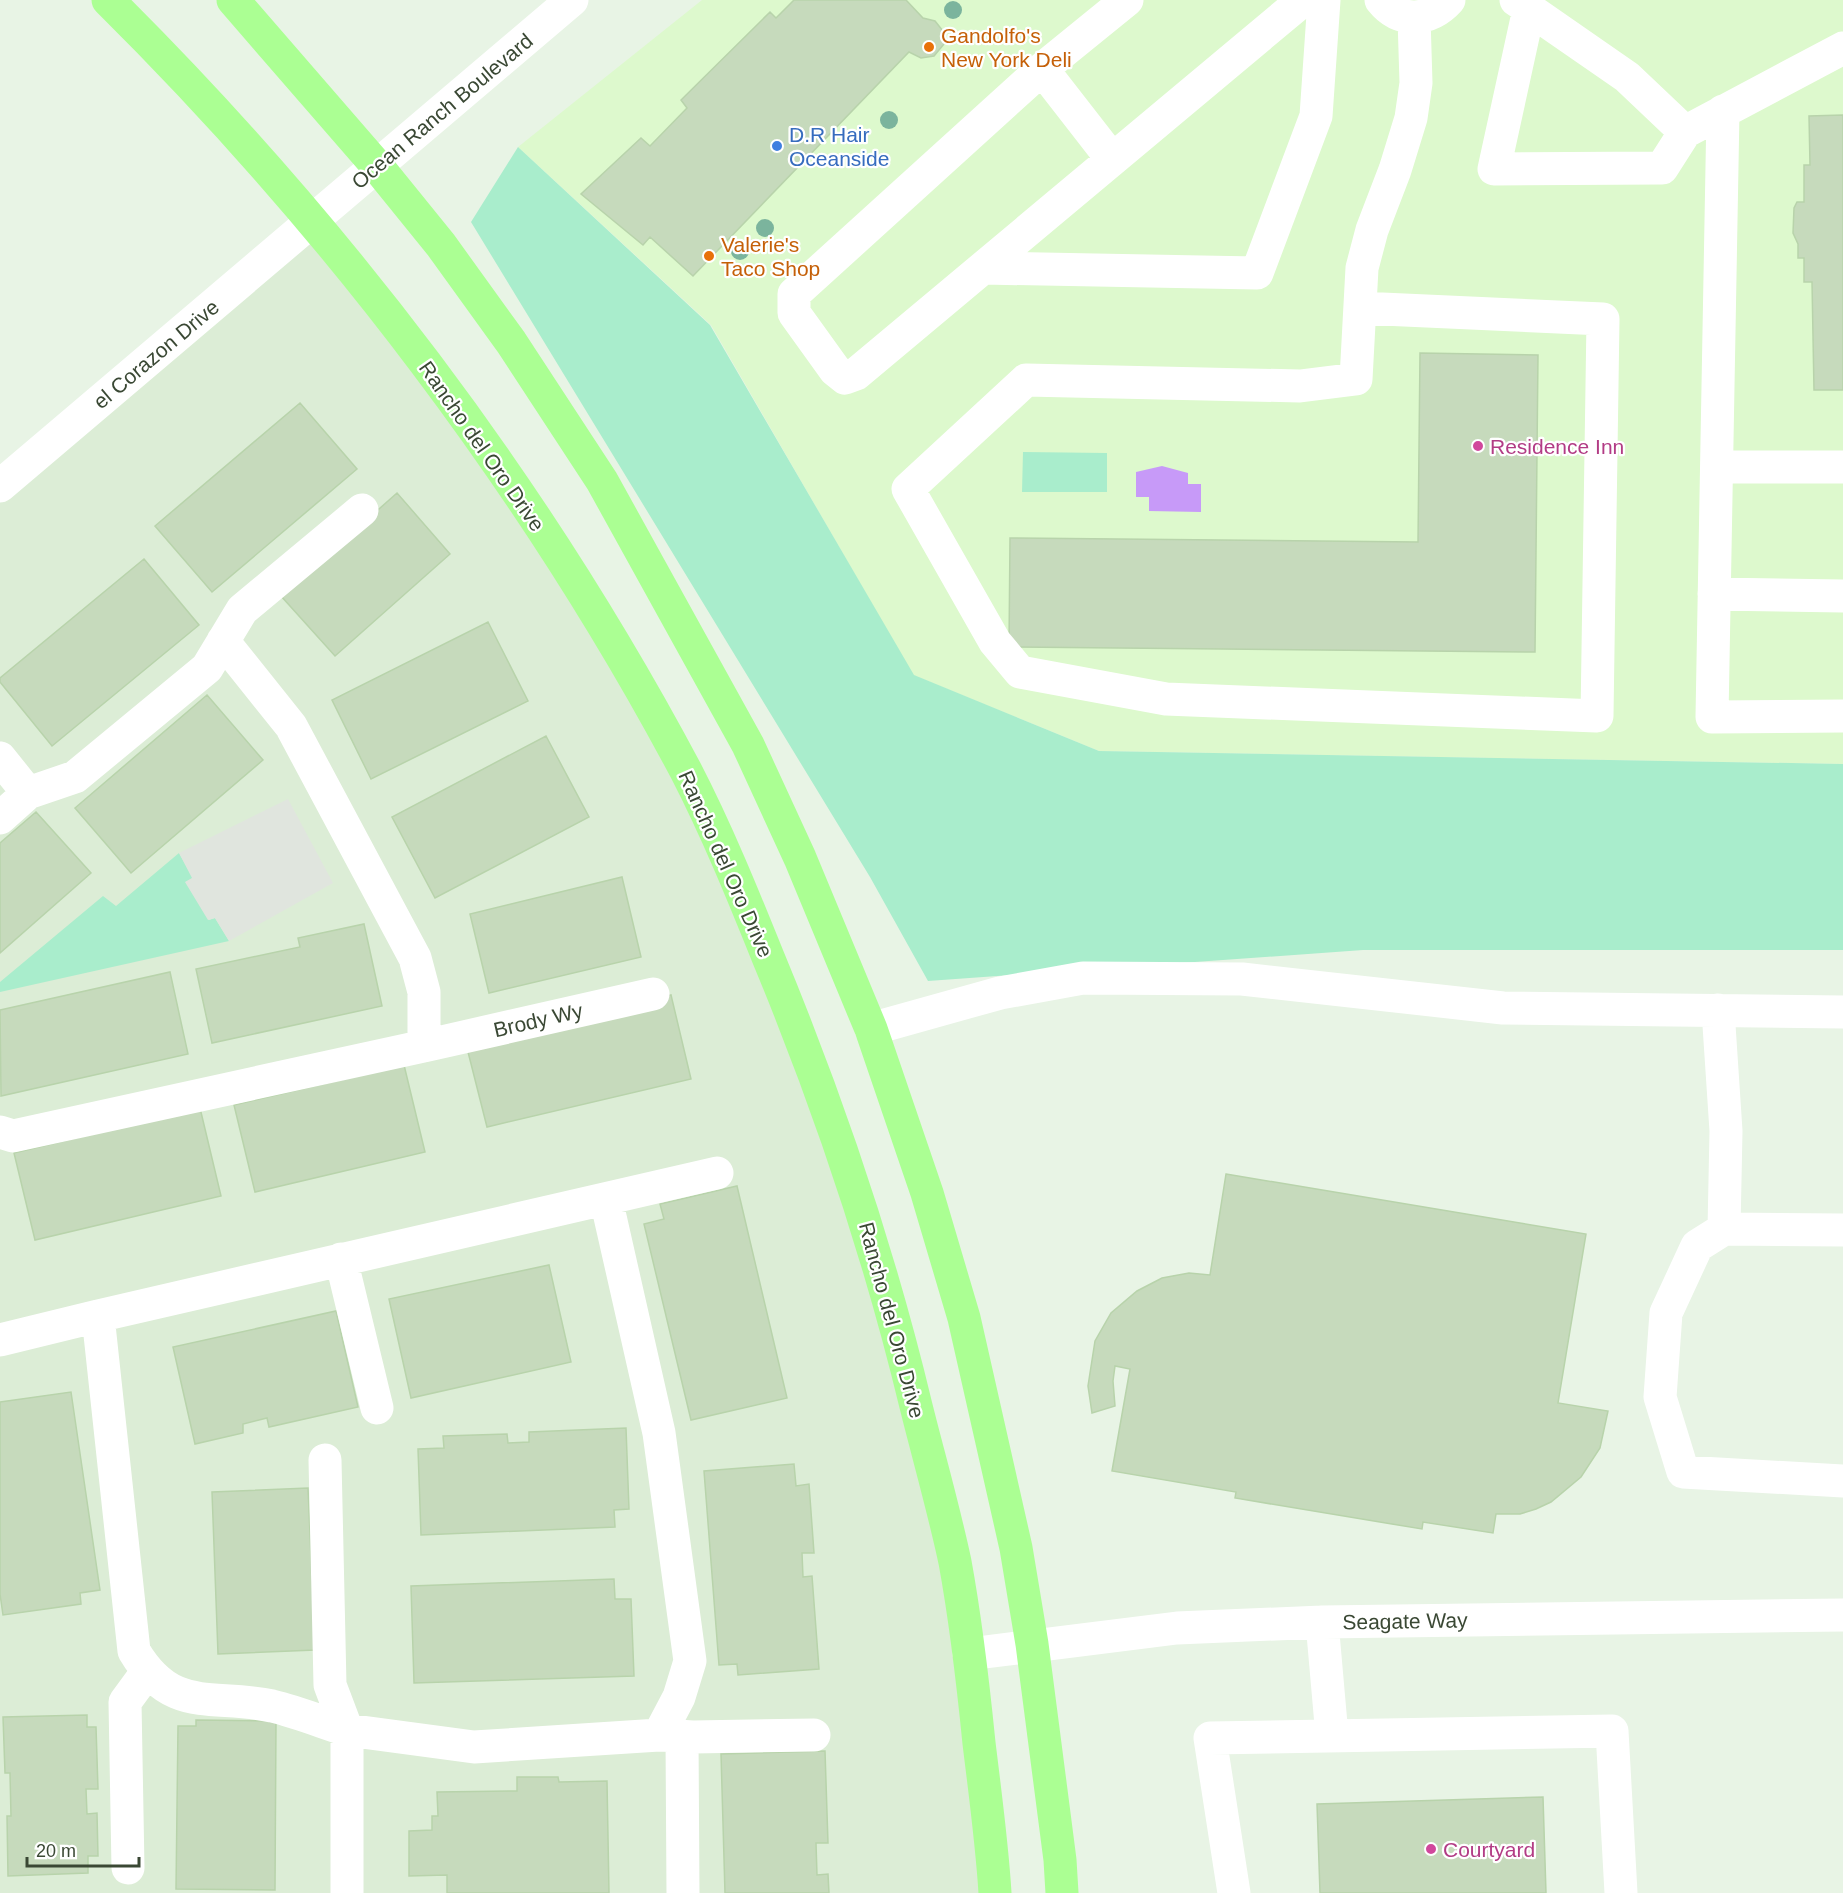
<svg xmlns="http://www.w3.org/2000/svg" width="1843" height="1893" viewBox="0 0 1843 1893" font-family="Arial,sans-serif">
<style>
.residential{fill:#dcedd6}
.commercial{fill:#ddf9cd}
.green{fill:#a9edcc}
.parking{fill:#e0e5de}
.water{fill:#c79af8}
.building{fill:#c6dabc;stroke:#b8d3ab;stroke-width:1.5}
.lines{fill:none;stroke-linecap:round;stroke-linejoin:round}
.minor{stroke:#fff;stroke-width:33}
.major{stroke:#abff93;stroke-width:33}
.tree{fill:#7bb49d}
.food-dot{fill:#e8710a;stroke:#fff;stroke-width:2}
.shop-dot{fill:#3f7fe0;stroke:#fff;stroke-width:2}
.hotel-dot{fill:#d1479c;stroke:#fff;stroke-width:2}
.labels{text-anchor:middle;dominant-baseline:central;stroke-width:4.5;stroke-linejoin:round;paint-order:stroke}
.food-label{font-size:21px;fill:#c56008;stroke:#fff;text-anchor:start}
.street-label{font-size:21px;fill:#3a4834;stroke:#fff}
.shop-label{font-size:21px;fill:#366cbe;stroke:#fff;text-anchor:start}
.hotel-label{font-size:21px;fill:#b23c85;stroke:#fff;text-anchor:start}
</style>
<rect width="100%" height="100%" fill="#e8f4e5"/>
<!-- residential -->
<path class="residential" d="M312,222L612,639L808,1053L969,1654L988,1893H0V487Z"/>
<!-- commercial -->
<path class="commercial" d="M702,0H1843V764L1099,751L913,675L711,325L518,147Z"/>
<!-- green -->
<path class="green" d="M518,147L710,325L914,675L1099,751L1843,764V950H1363L928,981L870,877L471,222Z
M1023,452L1107,453V492H1022Z
M179,853L193,878L186,882L209,920L215,918L229,941L0,992V982L103,896L116,906Z"/>
<!-- parking -->
<path class="parking" d="M288,799L333,883L229,941L215,918L208,920L185,882L192,878L179,853Z"/>
<!-- water -->
<path class="water" d="M1162,466L1188,473V484H1201V512L1149,511V497H1136V472Z"/>
<!-- building -->
<path class="building" d="M794,0H906L923,18L935,21L943,31L944,44L934,56L921,58L909,52L693,276L650,237L643,245L581,194L641,138L650,146L687,108L681,100L770,12L776,18Z
M1843,115V390H1814L1812,282H1804V258H1798V244L1793,233L1794,208L1797,202H1804V165H1810L1809,116Z
M1420,353L1538,355L1535,652L1009,647L1010,538L1418,542Z
M300,403L357,469L212,592L155,526Z
M397,493L450,554L335,656L281,596Z
M144,559L199,625L52,746L0,682V678Z
M488,622L528,701L371,779L332,700Z
M207,695L263,760L131,873L75,808Z
M546,736L589,817L435,898L392,817Z
M36,812L91,873L0,953V843Z
M622,877L641,957L489,993L470,914Z
M364,924L382,1006L212,1043L196,969L300,947L298,938Z
M170,972L188,1054L1,1096L0,1010Z
M671,995L691,1079L487,1127L466,1044Z
M404,1065L425,1152L255,1192L234,1105Z
M200,1108L221,1196L35,1240L14,1153Z
M1226,1174L1586,1234L1558,1403L1608,1411L1600,1448L1581,1477L1551,1502L1536,1509L1520,1514H1496L1493,1533L1423,1522L1422,1529L1235,1498L1236,1492L1112,1471L1130,1369L1115,1366L1113,1381L1115,1406L1092,1413L1088,1386L1095,1341L1111,1313L1137,1291L1162,1278L1189,1273L1210,1275Z
M737,1186L787,1398L691,1420L644,1224L664,1219L660,1204Z
M549,1265L571,1362L411,1398L389,1299Z
M336,1311L358,1407L269,1427L267,1418L243,1424V1433L195,1444L173,1347Z
M71,1392L100,1590L80,1593L81,1604L3,1615L0,1594V1402Z
M626,1428L629,1509L614,1510L615,1527L421,1535L418,1449L444,1448L443,1436L507,1434L508,1443L529,1442V1432Z
M794,1464L796,1486L809,1484L814,1553H802L803,1577L812,1576L819,1669L738,1675L737,1664L719,1665L704,1471Z
M308,1488L315,1650L218,1654L212,1492Z
M614,1579L615,1599H631L634,1676L414,1683L411,1586Z
M87,1715V1727H96L98,1789H86L87,1814L97,1813L98,1856H88V1873L8,1876L7,1816H11L10,1773H5L3,1717Z
M196,1720L276,1721L275,1890L176,1889L178,1726H196Z
M825,1751L828,1843H816L817,1875L828,1874L829,1893H725L721,1754Z
M517,1777H558L559,1782L607,1781L609,1893H447V1875L409,1876V1831L432,1830V1816H438L437,1792L517,1791Z
M1543,1797L1546,1893H1320L1317,1804Z"/>
<g class="lines">
<!-- minor -->
<path class="minor" d="M1127,0L1042,69L794,294V313L835,370L845,378L856,374L1303,0
M1381,0C1400,24 1430,21 1449,0
M1516,0L1627,77L1685,132
M1529,9L1494,169L1662,168L1685,132L1843,48
M1042,69L1112,159
M1723,111L1712,717L1843,716
M983,268L1257,273L1316,116L1324,0
M1360,308L1603,319L1597,716L1166,699L1020,672L995,642L908,489L1026,380L1300,386L1356,379L1362,268L1372,230L1395,170L1411,118L1416,83L1414,18
M1718,467H1843
M0,486L572,0
M1714,594L1843,596
M0,758L28,793L0,818
M28,793L75,777L207,668L242,610L362,510
M1718,1010L1726,1131L1724,1229
M871,1029L1000,993L1083,978L1242,979L1503,1008L1843,1012
M424,1046L653,994
M0,1132L13,1136L424,1046V992L415,958L291,726L223,641
M1843,1230L1724,1229L1697,1246L1666,1313L1660,1397L1683,1472L1843,1481
M341,1259L377,1408
M0,1340L98,1316
M325,1460L330,1685L347,1730L474,1747L659,1735L679,1697L690,1661L659,1433L606,1199
M1322,1622L1332,1736
M969,1654L1177,1628L1322,1622L1843,1615
M661,1735L693,1737L814,1735
M682,1736L683,1893
M128,1868L125,1702L147,1672
M347,1893V1730C322,1722 297,1712 272,1706C212,1693 172,1715 134,1651L98,1316L717,1173
M1234,1893L1210,1738L1612,1731L1621,1893"/>
<!-- major -->
<path class="major" d="M108,0C336,226 535,487 686,771C717,831 743,895 768,957C829,1104 879,1252 916,1406C929,1458 944,1510 955,1562C966,1622 973,1683 979,1743C985,1793 992,1843 995,1893
M233,0L377,166L441,245L511,342L602,481L748,745L800,858L871,1029L927,1193L964,1318L1016,1548L1032,1644L1060,1860L1062,1893"/>
</g>
<!-- trees -->
<g class="tree">
<circle cx="953" cy="10" r="9"/>
<circle cx="889" cy="120" r="9"/>
<circle cx="765" cy="228" r="9"/>
<circle cx="740" cy="251" r="9"/>
</g>
<!-- markers -->
<g class="food-dot">
<circle cx="929" cy="47" r="6"/>
<circle cx="709" cy="256" r="6"/>
</g>
<circle class="shop-dot" cx="777" cy="146" r="6"/>
<g class="hotel-dot">
<circle cx="1478" cy="446" r="6"/>
<circle cx="1431" cy="1849" r="6"/>
</g>
<g class="labels">
<!-- food labels -->
<g class="food-label">
<text x="941" y="35">Gandolfo's<tspan x="941" dy="24">New York Deli</tspan></text>
<text x="721" y="244">Valerie's<tspan x="721" dy="24">Taco Shop</tspan></text>
</g>
<!-- street labels -->
<g class="street-label">
<text transform="translate(442 111) rotate(-40)">Ocean Ranch Boulevard</text>
<text transform="translate(156 354) rotate(-40)">el Corazon Drive</text>
<text transform="translate(482 446) rotate(55)">Rancho del Oro Drive</text>
<text transform="translate(726 864) rotate(66)">Rancho del Oro Drive</text>
<text transform="translate(538 1020) rotate(-13)">Brody Wy</text>
<text transform="translate(892 1320) rotate(75)">Rancho del Oro Drive</text>
<text transform="translate(1405 1621) rotate(-1)">Seagate Way</text>
</g>
<!-- shop labels -->
<g class="shop-label">
<text x="789" y="134">D.R Hair<tspan x="789" dy="24">Oceanside</tspan></text>
</g>
<!-- hotel labels -->
<g class="hotel-label">
<text x="1490" y="446">Residence Inn</text>
<text x="1443" y="1849">Courtyard</text>
</g>
</g>
<!-- scale -->
<path d="M27 1857v9h112v-9" fill="none" stroke="#3a4834" stroke-width="3"/>
<text x="36" y="1857" font-size="18" fill="#3a4834" stroke="#ffffff" stroke-width="4.5" paint-order="stroke">20 m</text>
</svg>
